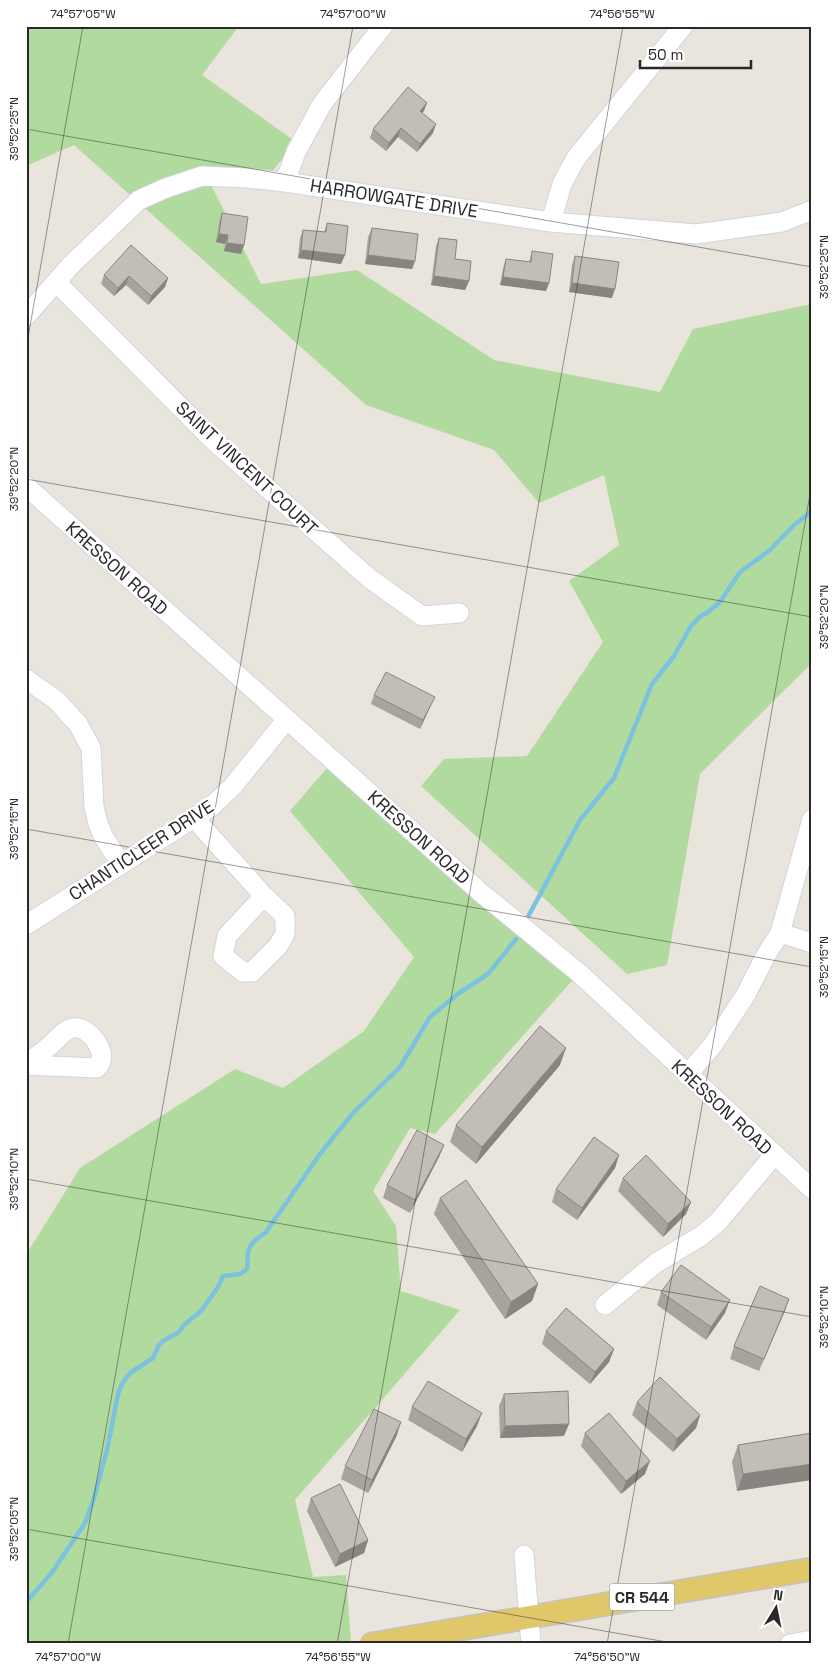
<svg xmlns="http://www.w3.org/2000/svg" width="838" height="1670" viewBox="0 0 838 1670" font-family="'Space Grotesk',sans-serif">
<style>
.green{fill:#b1da9e}
.lines{fill:none;stroke-linecap:round;stroke-linejoin:round}
.stream{stroke:#7ac2e0;stroke-width:4.5}
.minor-casing{stroke:#d1d4e0;stroke-width:21}
.major-casing{stroke:#c3c3c3;stroke-width:25}
.minor{stroke:#fff;stroke-width:19}
.major{stroke:#e0c86a;stroke-width:22}
.wall{fill:#a7a39d}
.shaded-wall{fill:#888580}
.building{fill:#c2beb7;stroke:#888580}
.ticks{fill:none;stroke:#292929;stroke-width:1;stroke-opacity:0.45}
.labels{text-anchor:middle;dominant-baseline:central;stroke-width:5;stroke-linejoin:round;paint-order:stroke}
.shield{fill:#fff;stroke:#696969;stroke-width:1}
.shield-label{font-size:16px;font-weight:bold;fill:#292929}
.street-label{font-size:18px;fill:#292929;stroke:#fff}
.neatline{fill:none;stroke:#292929;stroke-width:2}
.ticks-label{font-size:12px;text-anchor:middle;fill:#292929}
</style>
<rect width="100%" height="100%" fill="#e9e4dc"/>
<!-- green -->
<path class="green" d="M26,26H239L202,75L296,142L266,179L206,175L261,284L357,270L494,360L660,392L693,329L812,304V663L700,774L667,965L627,974L421,786L444,759L527,756L603,642L569,581L619,545L604,475L539,503L494,450L366,405L74,145L26,166Z
M334,760L579,973L435,1134L410,1128L373,1191L396,1226L401,1291L460,1310L295,1500L313,1577L346,1575L351,1644H26V1255L80,1168L235,1069L283,1088L364,1031L414,957L290,811Z"/>
<g class="lines">
<!-- stream -->
<path class="stream" d="M529,915L580,820L614,778L652,684L674,656L691,626L701,616L708,612L720,602L740,572L770,550L793,526L812,511
M26,1602L51,1574L85,1523L94,1498L107,1450L118,1394L122,1384L130,1373L153,1358L159,1345L163,1341L179,1332L184,1325L201,1311L218,1287L223,1276L240,1274L247,1269L248,1252L252,1243L266,1232L320,1154L353,1113L400,1067L430,1017L459,993L488,974L516,939"/>
<!-- minor casing -->
<g class="minor-casing">
<path id="minor" d="M285,182L296,152L322,104L383,26
M551,222L562,184L576,158L683,26
M56,282L215,442L369,578L422,616L459,613
M26,316L71,265L139,200L166,188L202,176L246,178L285,182L551,222L696,234L782,222L812,210
M26,486L479,891L579,973L812,1189
M26,679L56,700L78,724L91,748L94,807L98,823L103,836L121,864
M194,818L264,896
M264,896L285,916V934L278,946L252,972H243L223,956L227,936Z
M26,925L211,807L233,786L287,719
M780,933L812,943
M26,1063C34,1058 42,1053 48,1047C55,1042 62,1032 69,1029C82,1024 94,1036 99,1047C103,1055 102,1062 97,1068L26,1065
M687,1075L712,1046L745,996L766,955L780,933L812,819
M605,1305L656,1263L701,1236L718,1222L774,1155
M524,1555L531,1644
M790,1644L812,1640"/>
</g>
<!-- major casing -->
<g class="major-casing">
<path id="major" d="M372,1644L812,1569"/>
</g>
<!-- minor -->
<use href="#minor" class="minor"/>
<!-- major -->
<use href="#major" class="major"/>
</g>
<!-- wall -->
<path class="wall" d="M427,103L422,113L433,133L417,152L398,137L386,151L370,138L373,129Z
M222,213L244,245L241,254L224,251L225,244L216,242L219,222Z
M327,223L341,264L298,258L300,238L303,230L324,232Z
M372,228L415,261L412,269L365,264L368,237Z
M439,238L455,259L469,281L465,290L431,285L436,246Z
M532,251L549,283L546,291L500,285L503,268L506,259L529,262Z
M575,256L612,298L569,292L572,265Z
M104,275L168,278L165,287L148,305L126,285L114,296L101,284Z
M374,695L431,705L420,729L371,704Z
M560,1065L476,1164L450,1142L456,1125Z
M444,1145L439,1157L410,1213L383,1198L387,1185Z
M619,1155L615,1168L577,1220L552,1202L556,1189Z
M623,1178L691,1202L686,1214L663,1237L618,1191Z
M440,1198L538,1284L532,1301L505,1319L434,1214Z
M661,1292L725,1313L706,1340L657,1305Z
M789,1299L759,1371L730,1359L734,1346Z
M546,1331L614,1349L609,1362L590,1384L542,1344Z
M504,1394L564,1436L500,1438L499,1406Z
M637,1402L700,1415L696,1428L673,1452L632,1415Z
M412,1407L477,1426L462,1452L408,1420Z
M585,1433L645,1474L621,1494L581,1446Z
M812,1433L737,1491L732,1462L738,1445Z
M397,1435L368,1493L341,1479L345,1466Z
M311,1498L368,1540L364,1553L335,1567L307,1511Z"/>
<!-- shaded-wall -->
<path class="shaded-wall" d="M427,103L424,111L417,119L420,111Z
M436,124L433,133L417,152L420,144Z
M401,128L398,137L386,151L389,143Z
M219,234L228,235L225,244L216,242Z
M227,243L244,245L241,254L224,251Z
M301,250L345,255L341,264L298,258Z
M368,255L415,261L412,269L365,264Z
M129,276L126,285L114,296L118,288Z
M434,276L469,281L465,290L431,285Z
M503,277L549,283L546,291L500,285Z
M168,278L165,287L148,305L151,296Z
M572,283L615,289L612,298L569,292Z
M435,697L431,705L420,729L423,720Z
M566,1048L560,1065L476,1164L482,1147Z
M444,1145L439,1157L410,1213L415,1200Z
M619,1155L615,1168L577,1220L582,1208Z
M691,1202L686,1214L663,1237L668,1224Z
M538,1284L532,1301L505,1319L511,1302Z
M789,1299L785,1311L759,1371Z
M730,1300L725,1313L706,1340L711,1327Z
M614,1349L609,1362L590,1384L595,1372Z
M482,1413L477,1426L462,1452L466,1439Z
M700,1415L696,1428L673,1452L677,1439Z
M401,1422L397,1435L368,1493L372,1480Z
M569,1424L564,1436L500,1438L505,1426Z
M650,1461L645,1474L621,1494L626,1481Z
M812,1464V1480L737,1491L743,1474Z
M368,1540L364,1553L335,1567L340,1554Z"/>
<!-- building -->
<path class="building" d="M408,87L427,103L420,111L436,124L420,144L401,128L389,143L373,129Z
M222,213L248,217L244,245L227,243L228,235L219,234Z
M327,223L348,226L345,255L301,250L303,230L326,232Z
M372,228L418,234L415,261L368,255Z
M439,238L457,240L455,259L471,261L469,281L434,276Z
M131,245L168,278L151,296L129,276L118,288L104,275Z
M532,251L553,254L549,283L503,277L506,259L531,262Z
M575,256L619,262L615,289L572,283Z
M386,672L435,697L423,720L374,695Z
M540,1026L566,1048L482,1147L456,1125Z
M417,1130L444,1145L415,1200L387,1185Z
M594,1137L619,1155L582,1208L556,1189Z
M646,1155L691,1202L668,1224L623,1178Z
M466,1180L538,1284L511,1302L440,1198Z
M681,1265L730,1300L711,1327L661,1292Z
M760,1286L789,1299L764,1359L734,1346Z
M566,1308L614,1349L595,1372L546,1331Z
M660,1377L700,1415L677,1439L637,1402Z
M428,1381L482,1413L466,1439L412,1407Z
M568,1391L569,1424L505,1426L504,1394Z
M374,1409L401,1422L372,1480L345,1466Z
M609,1413L650,1461L626,1481L585,1433Z
M812,1433V1464L743,1474L738,1445Z
M340,1484L368,1540L340,1554L311,1498Z"/>
<!-- ticks -->
<path class="ticks" d="M26,129L812,267M26,349L83,26M26,479L812,617M26,829L812,967M26,1179L812,1317M26,1529L678,1644M68,1644L353,26M337,1644L623,26M607,1644L812,483"/>
<g class="labels">
<!-- shield labels -->
<rect class="shield" x="609.5" y="1583.5" width="65" height="27" rx="4"/>
<g class="shield-label">
<text x="642" y="1597">CR 544</text>
</g>
<!-- street labels -->
<g class="street-label">
<text transform="translate(394 198) rotate(9)">HARROWGATE DRIVE</text>
<text transform="translate(247 468) rotate(43)">SAINT VINCENT COURT</text>
<text transform="translate(117 568) rotate(42)">KRESSON ROAD</text>
<text transform="translate(419 837) rotate(42)">KRESSON ROAD</text>
<text transform="translate(141 850) rotate(-33)">CHANTICLEER DRIVE</text>
<text transform="translate(722 1107) rotate(43)">KRESSON ROAD</text>
</g>
</g>
<!-- border -->
<rect width="838" height="1670" fill="none" stroke="#ffffff" stroke-width="55"/>
<!-- north arrow -->
<g transform="translate(776 1608) rotate(10)" stroke="#ffffff" stroke-width="4" paint-order="stroke">
<path d="M0-4L9 19L0 12L-9 19Z" fill="#292929"/>
<text y="-8" font-size="14" font-weight="bold" text-anchor="middle" fill="#292929">N</text>
</g>
<!-- scale -->
<path d="M640 60v8h111v-8" fill="none" stroke="#292929" stroke-width="2.5"/>
<text x="648" y="60" font-size="15" fill="#292929" stroke="#ffffff" stroke-width="4" paint-order="stroke">50 m</text>
<rect x="28" y="28" width="782" height="1614" class="neatline"/>
<g class="ticks-label">
<text x="83" y="18">74°57'05"W</text>
<text x="353" y="18">74°57'00"W</text>
<text x="622" y="18">74°56'55"W</text>
<text transform="translate(14 129) rotate(-90)" y="4">39°52'25"N</text>
<text transform="translate(824 267) rotate(-90)" y="4">39°52'25"N</text>
<text transform="translate(14 479) rotate(-90)" y="4">39°52'20"N</text>
<text transform="translate(824 617) rotate(-90)" y="4">39°52'20"N</text>
<text transform="translate(14 829) rotate(-90)" y="4">39°52'15"N</text>
<text transform="translate(824 967) rotate(-90)" y="4">39°52'15"N</text>
<text transform="translate(14 1179) rotate(-90)" y="4">39°52'10"N</text>
<text transform="translate(824 1317) rotate(-90)" y="4">39°52'10"N</text>
<text transform="translate(14 1529) rotate(-90)" y="4">39°52'05"N</text>
<text x="68" y="1661">74°57'00"W</text>
<text x="338" y="1661">74°56'55"W</text>
<text x="607" y="1661">74°56'50"W</text>
</g>
</svg>
